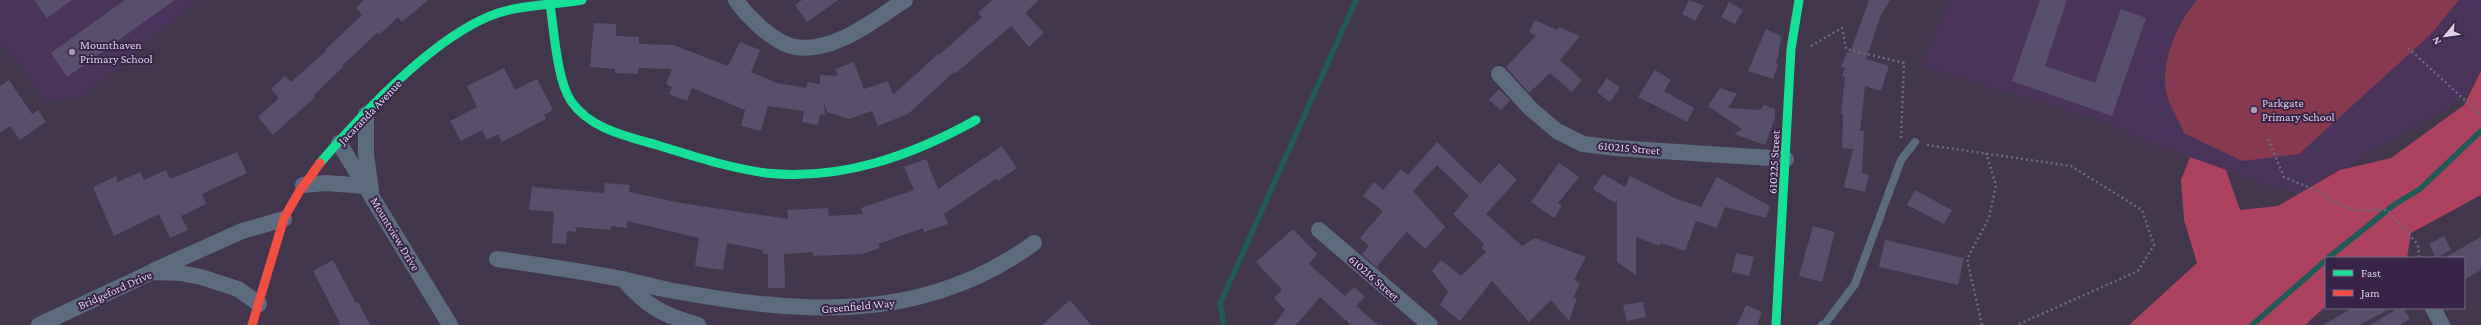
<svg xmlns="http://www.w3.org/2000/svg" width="2481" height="325" viewBox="0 0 2481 325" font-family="'Crimson Pro',serif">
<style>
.built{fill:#49335b}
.green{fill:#873a4f}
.forest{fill:#ad4160}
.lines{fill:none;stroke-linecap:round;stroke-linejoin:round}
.stream{stroke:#215957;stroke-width:5.5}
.building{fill:#584f6c}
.path{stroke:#676e7e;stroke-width:2.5;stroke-dasharray:2 3;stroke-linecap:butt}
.lane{stroke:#5d6b7e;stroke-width:8}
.street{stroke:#5d6b7e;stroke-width:16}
.fast{stroke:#16e098;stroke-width:9}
.jam{stroke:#f24e42;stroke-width:9}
.poi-dot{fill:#a79bb2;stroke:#382448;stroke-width:1.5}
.labels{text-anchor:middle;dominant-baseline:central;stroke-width:4;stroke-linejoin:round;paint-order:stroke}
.poi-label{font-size:12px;fill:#ded2e9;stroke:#382448;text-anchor:start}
.street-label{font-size:12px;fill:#ded2e9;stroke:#382448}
</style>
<rect width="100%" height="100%" fill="#41364b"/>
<!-- built -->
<path class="built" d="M0,0H197L83,96L46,103L17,61L0,43Z
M1950,0H2481V71L2466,96L2299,195L2163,148L2112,124L1922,66Z"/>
<!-- green -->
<path class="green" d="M2197,0H2459L2430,35L2299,154L2242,161L2184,133C2179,120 2168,104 2166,91C2161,60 2178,22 2197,0Z"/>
<!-- forest -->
<path class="forest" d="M2481,71V195L2411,233L2407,258H2326V306L2305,325H2129L2197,263L2184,220L2181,180L2190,157L2226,170L2240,210L2278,206L2340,170L2391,158L2464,105Z"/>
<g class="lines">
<!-- stream -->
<path class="stream" d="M2328,258L2395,204L2420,189L2481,131
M1224,325L1220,304L1356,0
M2252,325L2326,260"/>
</g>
<!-- building -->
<path class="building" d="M34,0H72L47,18Z
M125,0H175L67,77L51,53Z
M364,0H428L402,22L398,17L380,34L378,32L342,66L343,67L313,96L315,97L273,135L258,117L279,98L271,89L285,76L291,82L326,51L325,50L362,15L356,8Z
M802,0H838L807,22L795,5Z
M992,0H1039L1025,13L1044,33L1029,47L1011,26L956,73L954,72L908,114L878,126L872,111L849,119L827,112L824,103L825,115L820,114L818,125L802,122L804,111L768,106L761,131L741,126L745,110L692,88L687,101L669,94L672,87L666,84L672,69L638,68V74L615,73V69L590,67L594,23L616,24V36L639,37V44L673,45L728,66L740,42L760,50L751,72L777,83L806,88L808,82L820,84V75L838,76L835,69L854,62L864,89L888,81L893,95L938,54L939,55L982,17L978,13Z
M1689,0L1704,6L1695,21L1682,14Z
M1869,0H1890L1881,15L1866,59L1889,66L1881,91L1865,86L1860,131H1864L1862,173L1869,175L1865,192L1844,187L1853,149L1842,148L1843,114H1841L1845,77L1842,76L1845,68L1841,67L1847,52L1850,53Z
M2040,0H2067L2045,66L2095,83L2121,9L2146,18L2112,116L2012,81Z
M1729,2L1743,10L1735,24L1721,17Z
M1535,20L1557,30L1559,27L1580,36L1560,60L1582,80L1572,92L1550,73L1529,93L1506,67L1536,36L1529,32Z
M1766,29L1781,36L1778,57L1775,63L1778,64L1777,68L1773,79L1748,71Z
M504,68L515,90L537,79L553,110L544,115L546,119L502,142L498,134L487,140L482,130L461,141L450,121L477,107L467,86Z
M1655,70L1671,80L1664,91L1694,108L1687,122L1638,97Z
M1607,78L1620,88L1610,102L1597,92Z
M9,80L32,114L38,110L46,122L20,140L10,126L0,133V86Z
M1720,88L1737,94L1728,108L1760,110L1764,105L1775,109V118L1765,145L1734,134L1742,129L1708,106Z
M1499,89L1510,100L1501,110L1489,100Z
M1437,142L1480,184L1499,163L1517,180L1486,214L1522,246L1535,238L1586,257L1574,280L1580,283L1573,298H1577L1569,321L1551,300L1529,322L1492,281L1460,321L1440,305L1448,292L1432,271L1441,260L1461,276L1486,252L1481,248L1484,244L1453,214L1469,196L1437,165L1413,191L1445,227L1425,249L1407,232L1376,267L1362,254L1369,246L1360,238L1383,211L1363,196L1374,182L1383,190L1401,169L1408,175Z
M1002,146L1017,168L998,181L996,179L944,214L948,224L924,232L923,228L878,244L880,248L863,254L813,256V252L784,254L785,288H768V254H763V250L727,243L723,270L695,266L699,238L627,221V228L611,226V230L576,227V232L567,231L566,244L552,243L554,212L529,210L532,187L604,193L605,183L630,185L629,192L681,203L788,219L787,210L828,208L829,216L863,214L861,208L914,190L904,167L926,159L938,189Z
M237,152L247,173L202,194L206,204L181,216L188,230L170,238L159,214L114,236L93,187L116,176L118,182L140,172L144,180L166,170L170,179Z
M1559,163L1579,177L1558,203L1562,206L1554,218L1531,202Z
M1603,174L1625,187L1630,176L1677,199L1701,207L1717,177L1770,206L1766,218L1725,207L1717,228L1696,221L1685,251L1661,243L1659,246L1636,237V275L1617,262V199L1615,203L1593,189Z
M1915,190L1952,210L1944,224L1907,205Z
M1813,226L1835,232L1822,282L1799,276Z
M1293,229L1317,254L1309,264L1345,296L1354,287L1365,297L1356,306L1378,325H1351L1320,297L1296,325H1274L1285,310L1274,298L1282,290L1256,262Z
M2444,236L2451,250L2436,258L2429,244Z
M2481,237V270L2464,280V258H2444Z
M1885,240L1964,258L1958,285L1879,267Z
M1736,253L1754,257L1749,276L1732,272Z
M333,260L356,303L358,302L370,325H341L313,271Z
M1070,300L1091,325H1042Z
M1643,302L1646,317L1627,321L1623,305Z
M1746,305L1762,312L1757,325H1737Z
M2353,308H2392L2359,325H2323Z
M2399,308H2403L2410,319L2400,325H2370Z"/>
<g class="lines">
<!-- path -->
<path class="path" d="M1811,46L1842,28L1846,49L1904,63L1901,140
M2408,48L2481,115
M2268,139L2284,177L2325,194L2332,202L2355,210H2388L2418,245L2419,258
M1927,145L2071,166L2142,210L2154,245L2138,271L2017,325
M1982,325L1967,259L1989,218L1996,185L1986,153"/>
<!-- lane -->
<path class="lane" d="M1822,325L1825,324L1855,284L1901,160L1915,142"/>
<!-- street -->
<path class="street" d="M736,0C742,10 750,17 758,25C767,33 782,45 795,47C835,53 874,20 905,0
M1499,74L1531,109L1557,131L1583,144L1616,148L1786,159
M366,114V154L371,190
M339,143L450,325
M303,185L326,183L365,186
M1319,230L1430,325
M497,259C539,265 581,271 622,279C638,282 653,287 669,290C799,314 922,325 1034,243
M153,271L242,231L284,219
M623,279C647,307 663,315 698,325
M2433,308L2442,325
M39,325L152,272L180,273L201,277L238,289L259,304"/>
<!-- fast -->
<path class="fast" d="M550,4C554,30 557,81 571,101C590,129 626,136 657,145C693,156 729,168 766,173C841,181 911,156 976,120
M320,163C362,114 436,34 498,13C525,4 554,5 582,0
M1776,325L1791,49L1799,0"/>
<!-- jam -->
<path class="jam" d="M252,325L284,218L299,192L320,163"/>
</g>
<!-- markers -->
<g class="poi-dot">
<circle cx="72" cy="52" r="4"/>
<circle cx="2254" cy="110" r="4"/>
</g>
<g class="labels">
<!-- poi labels -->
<g class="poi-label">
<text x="80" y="45">Mounthaven<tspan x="80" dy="14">Primary School</tspan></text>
<text x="2262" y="103">Parkgate<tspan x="2262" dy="14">Primary School</tspan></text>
</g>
<!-- street labels -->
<g class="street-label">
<text transform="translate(370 112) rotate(-46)">Jacaranda Avenue</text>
<text transform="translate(1629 148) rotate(5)">610215 Street</text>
<text transform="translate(1774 162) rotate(-87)">610225 Street</text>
<text transform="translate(395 234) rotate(59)">Mountview Drive</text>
<text transform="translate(1374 278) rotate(41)">610216 Street</text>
<text transform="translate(115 290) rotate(-24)">Bridgeford Drive</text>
<text transform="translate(858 306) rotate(-5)">Greenfield Way</text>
</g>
</g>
<!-- legend -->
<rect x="2325" y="257" width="140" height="52" fill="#382448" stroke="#7a6a88"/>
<rect x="2333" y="270" width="20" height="6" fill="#16e098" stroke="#7a6a88"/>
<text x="2361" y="277" font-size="12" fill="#ded2e9">Fast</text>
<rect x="2333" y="290" width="20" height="6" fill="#f24e42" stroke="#7a6a88"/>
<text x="2361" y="297" font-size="12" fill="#ded2e9">Jam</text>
<!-- north arrow -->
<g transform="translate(2445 36) rotate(241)" stroke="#382448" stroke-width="3" paint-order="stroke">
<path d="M0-3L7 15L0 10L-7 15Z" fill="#ded2e9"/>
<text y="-6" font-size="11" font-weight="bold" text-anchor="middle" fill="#ded2e9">N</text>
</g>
</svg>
